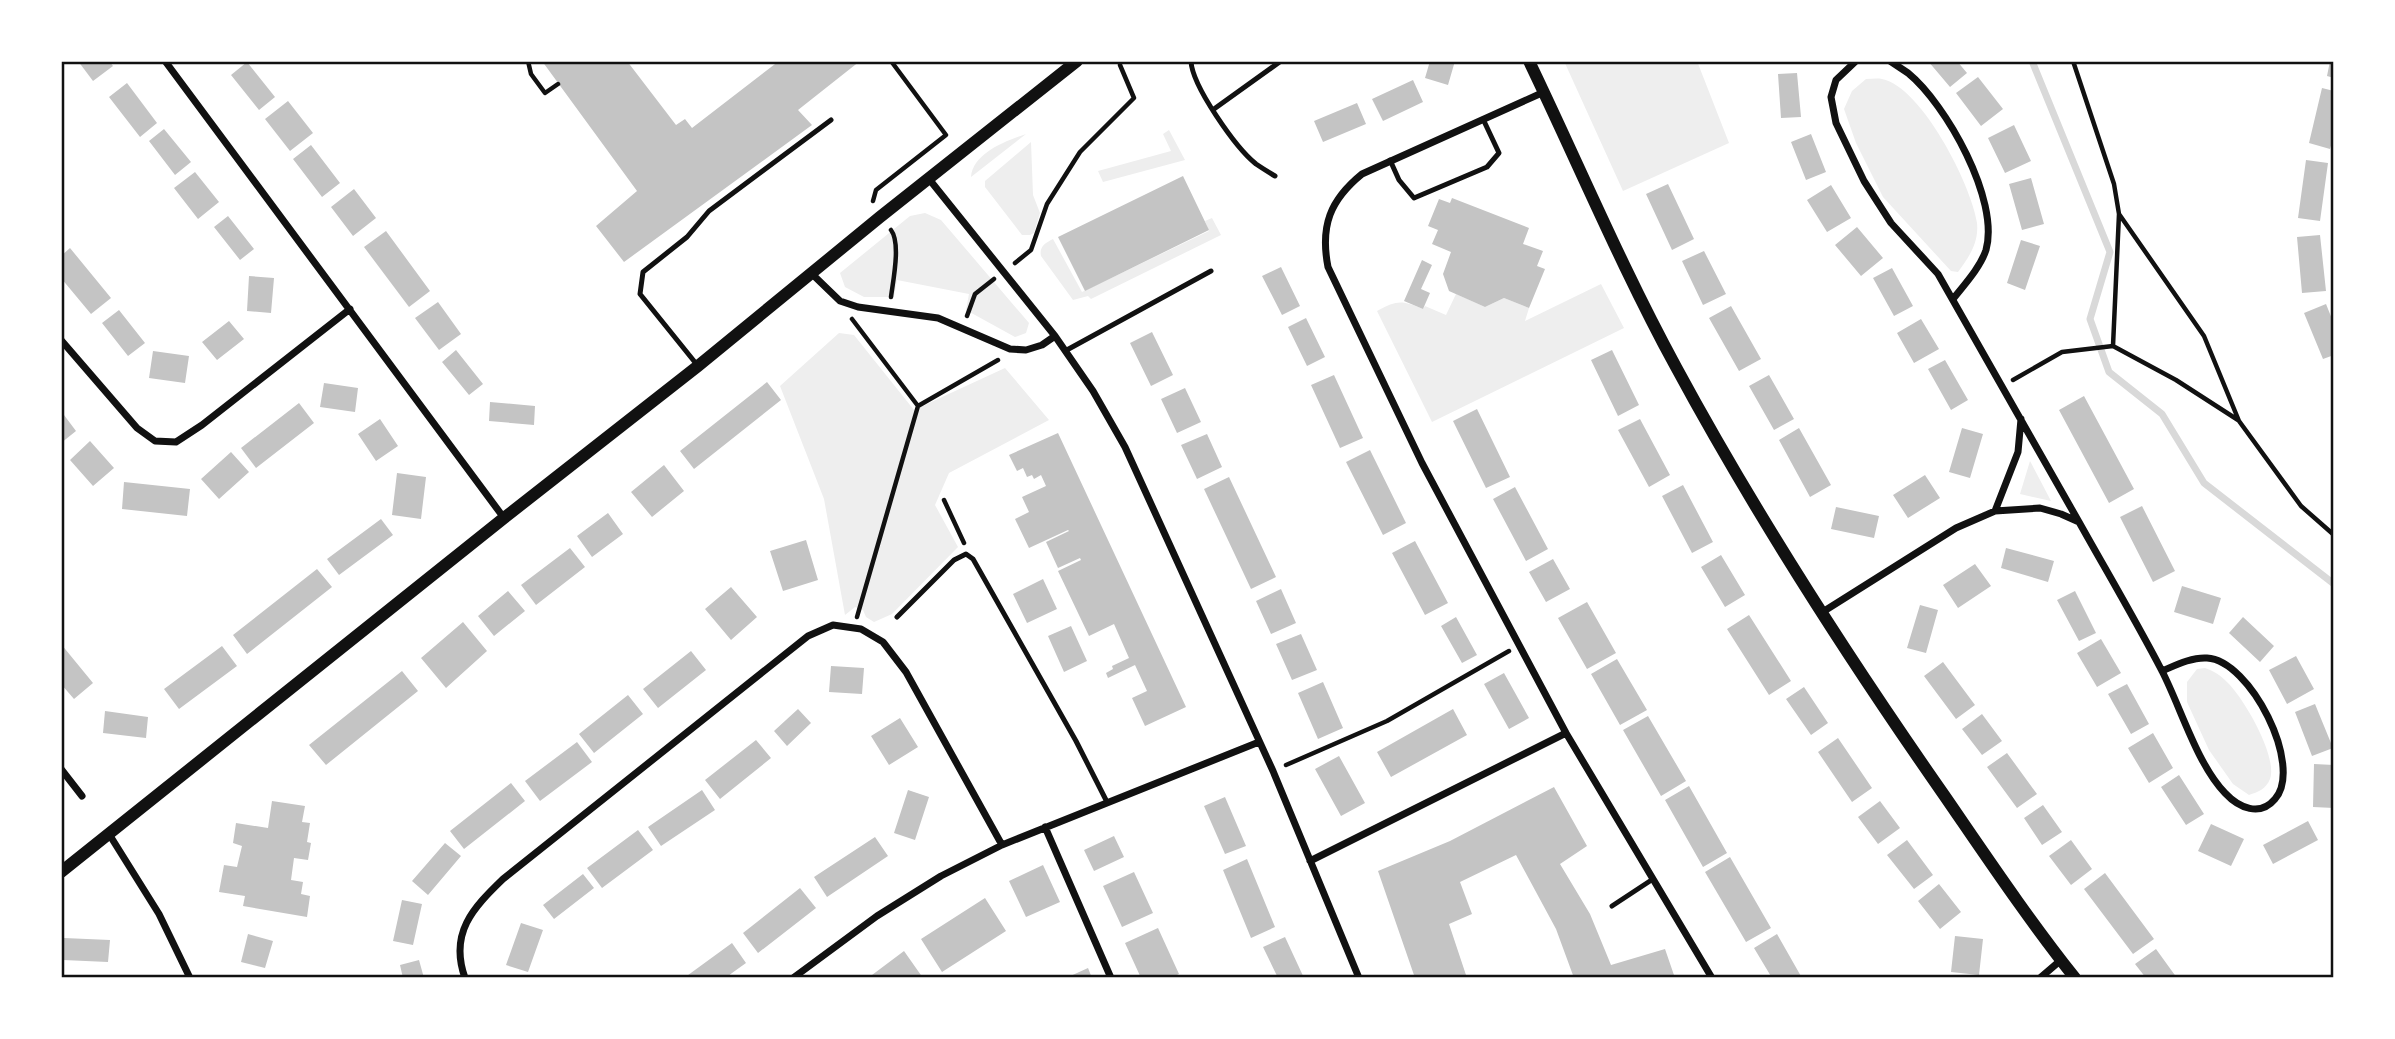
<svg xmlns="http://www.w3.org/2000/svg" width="2395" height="1039" viewBox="0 0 2395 1039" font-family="'Source Serif 4',serif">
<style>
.green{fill:#eee}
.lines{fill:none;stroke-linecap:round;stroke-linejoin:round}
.stream{stroke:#d9d9d9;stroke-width:7}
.building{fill:#c4c4c4}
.path{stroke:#111;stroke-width:4.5}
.service{stroke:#111;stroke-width:5}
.minor{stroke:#111;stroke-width:7}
.tertiary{stroke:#111;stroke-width:12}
.neatline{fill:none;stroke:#111;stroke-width:2.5}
</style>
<rect width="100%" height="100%" fill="#fff"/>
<!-- green -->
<path class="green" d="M1564,61H1697L1729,143L1623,191Z
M1866,79C1871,79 1877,78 1882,79C1922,87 1972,186 1977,223C1979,243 1969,257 1958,272L1951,271L1883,197L1856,143L1844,109L1852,91Z
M1169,130L1185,160L1103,182L1098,171L1171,151L1163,134Z
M1026,134L971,177C973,153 1006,141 1026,134Z
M1031,142L1033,195L1040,213L1034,233L1030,235H1022L985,187V181Z
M925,213L941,220L1029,323L1026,333L1015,337L966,310L969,294L897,280L894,297H864L845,287L840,273L910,216Z
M1212,218L1221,235L1091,299L1088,296L1073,300L1041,256C1039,247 1045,243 1053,239L1082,292L1209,231L1205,221Z
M1601,284L1624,328L1432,422L1377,311C1397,300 1402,300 1423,309L1425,306L1446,315L1456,294L1485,307L1504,298L1529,308L1525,321Z
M839,333L854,335L914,410L1005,368L1049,420L949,473L935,505L958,547L892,614L874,622L866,617L863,610L855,607L845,615L824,499L780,386Z
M2030,461L2051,501L2020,494Z
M2205,668C2214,671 2220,675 2227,682C2244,698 2278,757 2270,779C2266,789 2258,792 2249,795L2233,784L2209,750L2187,702V682L2197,669Z"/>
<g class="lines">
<!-- stream -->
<path class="stream" d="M2032,61L2110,252L2090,319L2109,372L2162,414L2204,483L2334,584"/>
</g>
<!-- building -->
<path class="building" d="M78,61H109L113,66L93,81Z
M542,61H627L676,125L685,119L692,128L779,61H860L798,110L812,125L624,262L596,226L637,191Z
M1430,61H1455L1448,85L1425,78Z
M1928,61H1957L1967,73L1950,87Z
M2330,61H2334V78L2327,76Z
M247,62L275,97L259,110L231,75Z
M1797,73L1801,117L1781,118L1778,74Z
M1978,77L2003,109L1981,126L1956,93Z
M1413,80L1423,102L1383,121L1372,99Z
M127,83L157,123L140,137L109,97Z
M2322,88L2334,91V135L2330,149L2309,143Z
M288,101L313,133L290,151L265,119Z
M1357,103L1366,124L1323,142L1314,121Z
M2014,125L2031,161L2005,173L1988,138Z
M164,129L191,162L175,175L149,141Z
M1811,134L1826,172L1806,180L1791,142Z
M311,145L340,183L322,197L293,159Z
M2306,160L2328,163L2320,221L2298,218Z
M195,172L219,202L198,219L174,188Z
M1183,176L1209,230L1085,291L1058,237Z
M2031,178L2044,224L2022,230L2009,184Z
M1668,184L1694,239L1672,250L1646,194Z
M1831,185L1851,218L1827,232L1807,200Z
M354,189L376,218L353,236L331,207Z
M1452,198L1529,228L1523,244L1543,251L1537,266L1545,269L1529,308L1504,298L1485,307L1449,291L1443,274L1451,252L1432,244L1438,230L1428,226L1439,199L1450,203Z
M228,216L254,249L240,260L214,227Z
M1857,227L1883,258L1861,276L1835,245Z
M386,231L430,291L409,307L364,247Z
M2320,235L2326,291L2302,293L2297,237Z
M2021,240L2040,246L2025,290L2007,283Z
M70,248L111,298L91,314L61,278V256Z
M1704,251L1726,294L1703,305L1682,261Z
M1422,260L1432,265L1421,289L1430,293L1423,309L1404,301Z
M1281,267L1300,306L1282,315L1262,276Z
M1892,268L1913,306L1894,316L1873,278Z
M249,276L274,278L271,313L247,311Z
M438,302L461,334L439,350L415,318Z
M2326,304L2334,324V355L2323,359L2304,313Z
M1731,306L1761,359L1739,371L1709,318Z
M119,310L145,343L128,356L102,323Z
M1306,318L1325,357L1307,366L1288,327Z
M1921,319L1939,349L1914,363L1897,333Z
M229,321L244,339L217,360L202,342Z
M1152,332L1173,375L1151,386L1130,343Z
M456,350L483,384L469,395L442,362Z
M1612,350L1639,405L1618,416L1591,360Z
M153,351L189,356L185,383L149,378Z
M1945,360L1968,400L1951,410L1928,369Z
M1334,375L1363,438L1340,448L1311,385Z
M1769,375L1794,419L1774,430L1749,386Z
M767,382L781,400L694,469L680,451Z
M324,383L358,388L355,412L320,407Z
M1185,388L1201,422L1177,433L1161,399Z
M2084,396L2134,489L2109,503L2059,410Z
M490,402L535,406L534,425L489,421Z
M299,403L314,423L256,468L241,448Z
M1477,409L1510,477L1486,488L1453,421Z
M61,411L76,431L61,443Z
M380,419L398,446L376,461L358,434Z
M1640,419L1670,475L1649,487L1618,430Z
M1799,428L1831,485L1810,497L1779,440Z
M1962,428L1983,434L1970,478L1949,472Z
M1058,433L1186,707L1145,726L1132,698L1147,691L1135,665L1108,678L1106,673L1113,669L1112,666L1129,658L1114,624L1089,636L1058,571L1081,560L1080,558L1058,568L1046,542L1069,531L1068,530L1029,548L1015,519L1029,512L1022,497L1046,486L1041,475L1034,479L1032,475L1027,477L1023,468L1017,471L1009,455Z
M1207,434L1222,467L1197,479L1181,445Z
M90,441L114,468L93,486L70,460Z
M1370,450L1406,523L1383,535L1346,462Z
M231,452L249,472L219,499L201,479Z
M664,465L684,491L652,517L631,492Z
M397,473L426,477L421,519L392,515Z
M1925,475L1940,498L1908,518L1893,495Z
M1229,477L1276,577L1251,589L1204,489Z
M124,482L190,489L187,516L122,509Z
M1683,485L1713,542L1692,553L1662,496Z
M1515,487L1548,549L1526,561L1493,499Z
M2142,506L2175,571L2153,582L2120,517Z
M1836,507L1879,516L1874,538L1831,529Z
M608,513L623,534L592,557L577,536Z
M381,519L393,535L339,575L327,559Z
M806,540L818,580L783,591L770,551Z
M1415,541L1448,603L1425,615L1392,553Z
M570,548L585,567L536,605L521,585Z
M2006,548L2054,561L2048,582L2001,568Z
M1721,555L1745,595L1725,607L1701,567Z
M1553,559L1570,589L1546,602L1529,572Z
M1975,564L1991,586L1958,608L1943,585Z
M317,569L332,587L247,654L233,635Z
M1043,579L1057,609L1027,623L1013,594Z
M2182,586L2221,598L2213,624L2174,612Z
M731,587L757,617L731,640L705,609Z
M1281,589L1296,623L1271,634L1256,601Z
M508,591L525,611L494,636L478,616Z
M2075,591L2096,633L2079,641L2057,600Z
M1587,602L1616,653L1587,669L1558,618Z
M1920,605L1938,610L1926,653L1907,648Z
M1749,615L1791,681L1769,695L1727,629Z
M1456,617L1477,655L1462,663L1441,626Z
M2243,617L2274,646L2260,662L2229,633Z
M463,622L487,651L446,688L421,658Z
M1071,626L1087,661L1064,672L1048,636Z
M1301,634L1317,670L1292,680L1276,644Z
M2101,639L2121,673L2097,687L2077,653Z
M61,644L93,683L74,699L61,684Z
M222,646L237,666L179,709L164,689Z
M691,651L706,670L658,708L643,689Z
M2296,656L2314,689L2287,704L2269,670Z
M1617,659L1647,710L1620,725L1591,674Z
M1943,662L1975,705L1956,719L1924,676Z
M831,666L864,668L862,694L829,692Z
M402,671L418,691L326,765L309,745Z
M1504,673L1529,718L1509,729L1484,684Z
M1323,682L1343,728L1318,739L1298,693Z
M2127,684L2149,724L2131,734L2108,694Z
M1804,687L1828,723L1811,735L1786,699Z
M628,695L643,714L594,753L579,734Z
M2315,704L2333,748L2312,756L2295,712Z
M798,709L811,723L787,746L774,731Z
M1453,709L1467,735L1391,777L1377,752Z
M105,711L148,717L146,738L103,733Z
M1982,714L2002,741L1982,755L1962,729Z
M1648,716L1686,781L1661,796L1623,730Z
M900,718L918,747L889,765L871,736Z
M2153,733L2173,768L2149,783L2128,748Z
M1838,738L1872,788L1852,802L1818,752Z
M756,740L771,758L720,799L705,780Z
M577,742L592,762L540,801L525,781Z
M2007,753L2037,794L2017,808L1987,767Z
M1339,756L1365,803L1341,816L1315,769Z
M2314,764L2334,765V808L2313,807Z
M2179,775L2204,814L2186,825L2161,787Z
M511,783L525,801L464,849L450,831Z
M1689,786L1727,853L1703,867L1665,800Z
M1554,787L1587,846L1560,864L1590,914L1611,965L1665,949L1675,978H1574L1556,929L1516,855L1460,882L1472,914L1449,924L1467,978H1415L1378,871L1450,841Z
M702,790L715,810L661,846L648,827Z
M908,790L929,797L915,840L894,833Z
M1225,797L1246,846L1225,854L1204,806Z
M272,801L305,806L302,822L310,823L307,842L311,843L308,860L294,858L291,880L303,882L301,894L310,896L307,917L243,906L245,896L219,892L224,865L237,867L242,846L233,843L236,823L268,828Z
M1880,801L1900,828L1878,844L1858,817Z
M2043,805L2062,832L2042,845L2024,818Z
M2308,821L2318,840L2273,864L2263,845Z
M2211,824L2244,839L2231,866L2198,851Z
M638,830L653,850L602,888L587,868Z
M1114,836L1124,857L1094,871L1084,850Z
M875,837L888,856L827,897L814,877Z
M1907,840L1933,875L1914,889L1887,855Z
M2071,840L2092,869L2071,885L2049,856Z
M445,843L461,856L428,895L412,881Z
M1730,857L1771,928L1746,942L1705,872Z
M1247,859L1275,927L1251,938L1223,870Z
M1043,865L1060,902L1026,917L1009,881Z
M1134,872L1153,913L1122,927L1103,886Z
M2105,873L2154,939L2133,954L2084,889Z
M583,874L594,888L554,919L543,905Z
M1939,884L1961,912L1940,929L1918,901Z
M800,888L816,908L758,953L743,933Z
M985,898L1006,931L942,972L921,939Z
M402,900L422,904L413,945L393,941Z
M521,923L543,930L528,972L506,965Z
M1158,928L1179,974L1171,978H1141L1125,943Z
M248,934L273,941L265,968L241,962Z
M1777,934L1802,978H1772L1754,948Z
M1955,936L1983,939L1979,975L1951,972Z
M1285,937L1304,978H1278L1263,947Z
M64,938L110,940L108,962L63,960Z
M732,943L746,963L732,973L726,978H684Z
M2156,949L2169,967L2177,978H2146L2135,964Z
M904,951L923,978H868Z
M419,960L424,978H403L400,965Z
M1088,968L1092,978H1066Z"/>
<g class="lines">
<!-- path -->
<path class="path" d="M528,61L531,74L545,93L558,84
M2073,61L2114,184L2119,214L2204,336L2239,421L2301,506L2334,535
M873,201L876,190L946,135L891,61
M2119,214L2113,346L2176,380L2238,420
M1015,263L1031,250L1047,204L1080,152L1134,98L1120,65
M891,297C893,281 901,243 891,230
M967,316L975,294L994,279
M852,319L918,406L998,360
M2013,380L2062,352L2113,346
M944,500L964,543
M857,617L918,406
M1286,765L1387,721L1509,651"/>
<!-- service -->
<path class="service" d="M1191,61C1192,86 1236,148 1256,164C1262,168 1268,172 1275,176
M1214,109L1281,61
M1390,160L1399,180L1414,198L1487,167L1499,153L1483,119
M1065,351L1211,271
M698,366L640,294L643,272L687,237L709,211L831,120
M897,617L954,560L966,554L973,559L1076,741L1107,802
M1612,906L1653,879"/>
<!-- minor -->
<path class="minor" d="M165,61L504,518
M1856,61L1836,80L1831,97L1836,123L1864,181L1891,223L1938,274L2079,522
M1890,61C1896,65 1902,69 1908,73C1946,104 2000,200 1986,250C1980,268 1964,285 1953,299
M1544,92L1362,174C1330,200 1320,226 1328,267L1422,463L1566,733L1712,978
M929,179L1055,336L1093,391L1125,447L1273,771L1359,978
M811,273L840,301L858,307L938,318L1010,349L1026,350L1042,345L1055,336
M61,340L137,428L155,441L176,442L202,425L350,309
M1995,511L2018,452L2021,419
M1821,613L1956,528L1995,511L2040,508L2061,514L2079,522C2107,572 2136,621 2162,671C2181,708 2197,764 2225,793C2239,808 2260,817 2275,799C2304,766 2250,660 2207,658C2192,657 2176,665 2162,671
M61,769L82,796
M1045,827L1111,978
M109,834L159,914L190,978
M1310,861L1566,733
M465,978C449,933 473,908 503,879L808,636L833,625L861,629L883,642L906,672L1002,845
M793,978L877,916L941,876L1002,845L1259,742
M2040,978L2061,960"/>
<!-- tertiary -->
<path class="tertiary" d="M1529,61C1578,163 1622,268 1676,367C1756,515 1847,656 1944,795C1986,856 2028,919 2075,978
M61,872L504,518L698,366L880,217L1077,61"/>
</g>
<!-- border -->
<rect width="2395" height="1039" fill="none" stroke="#ffffff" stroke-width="126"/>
<rect x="63" y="63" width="2269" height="913" class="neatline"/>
</svg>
